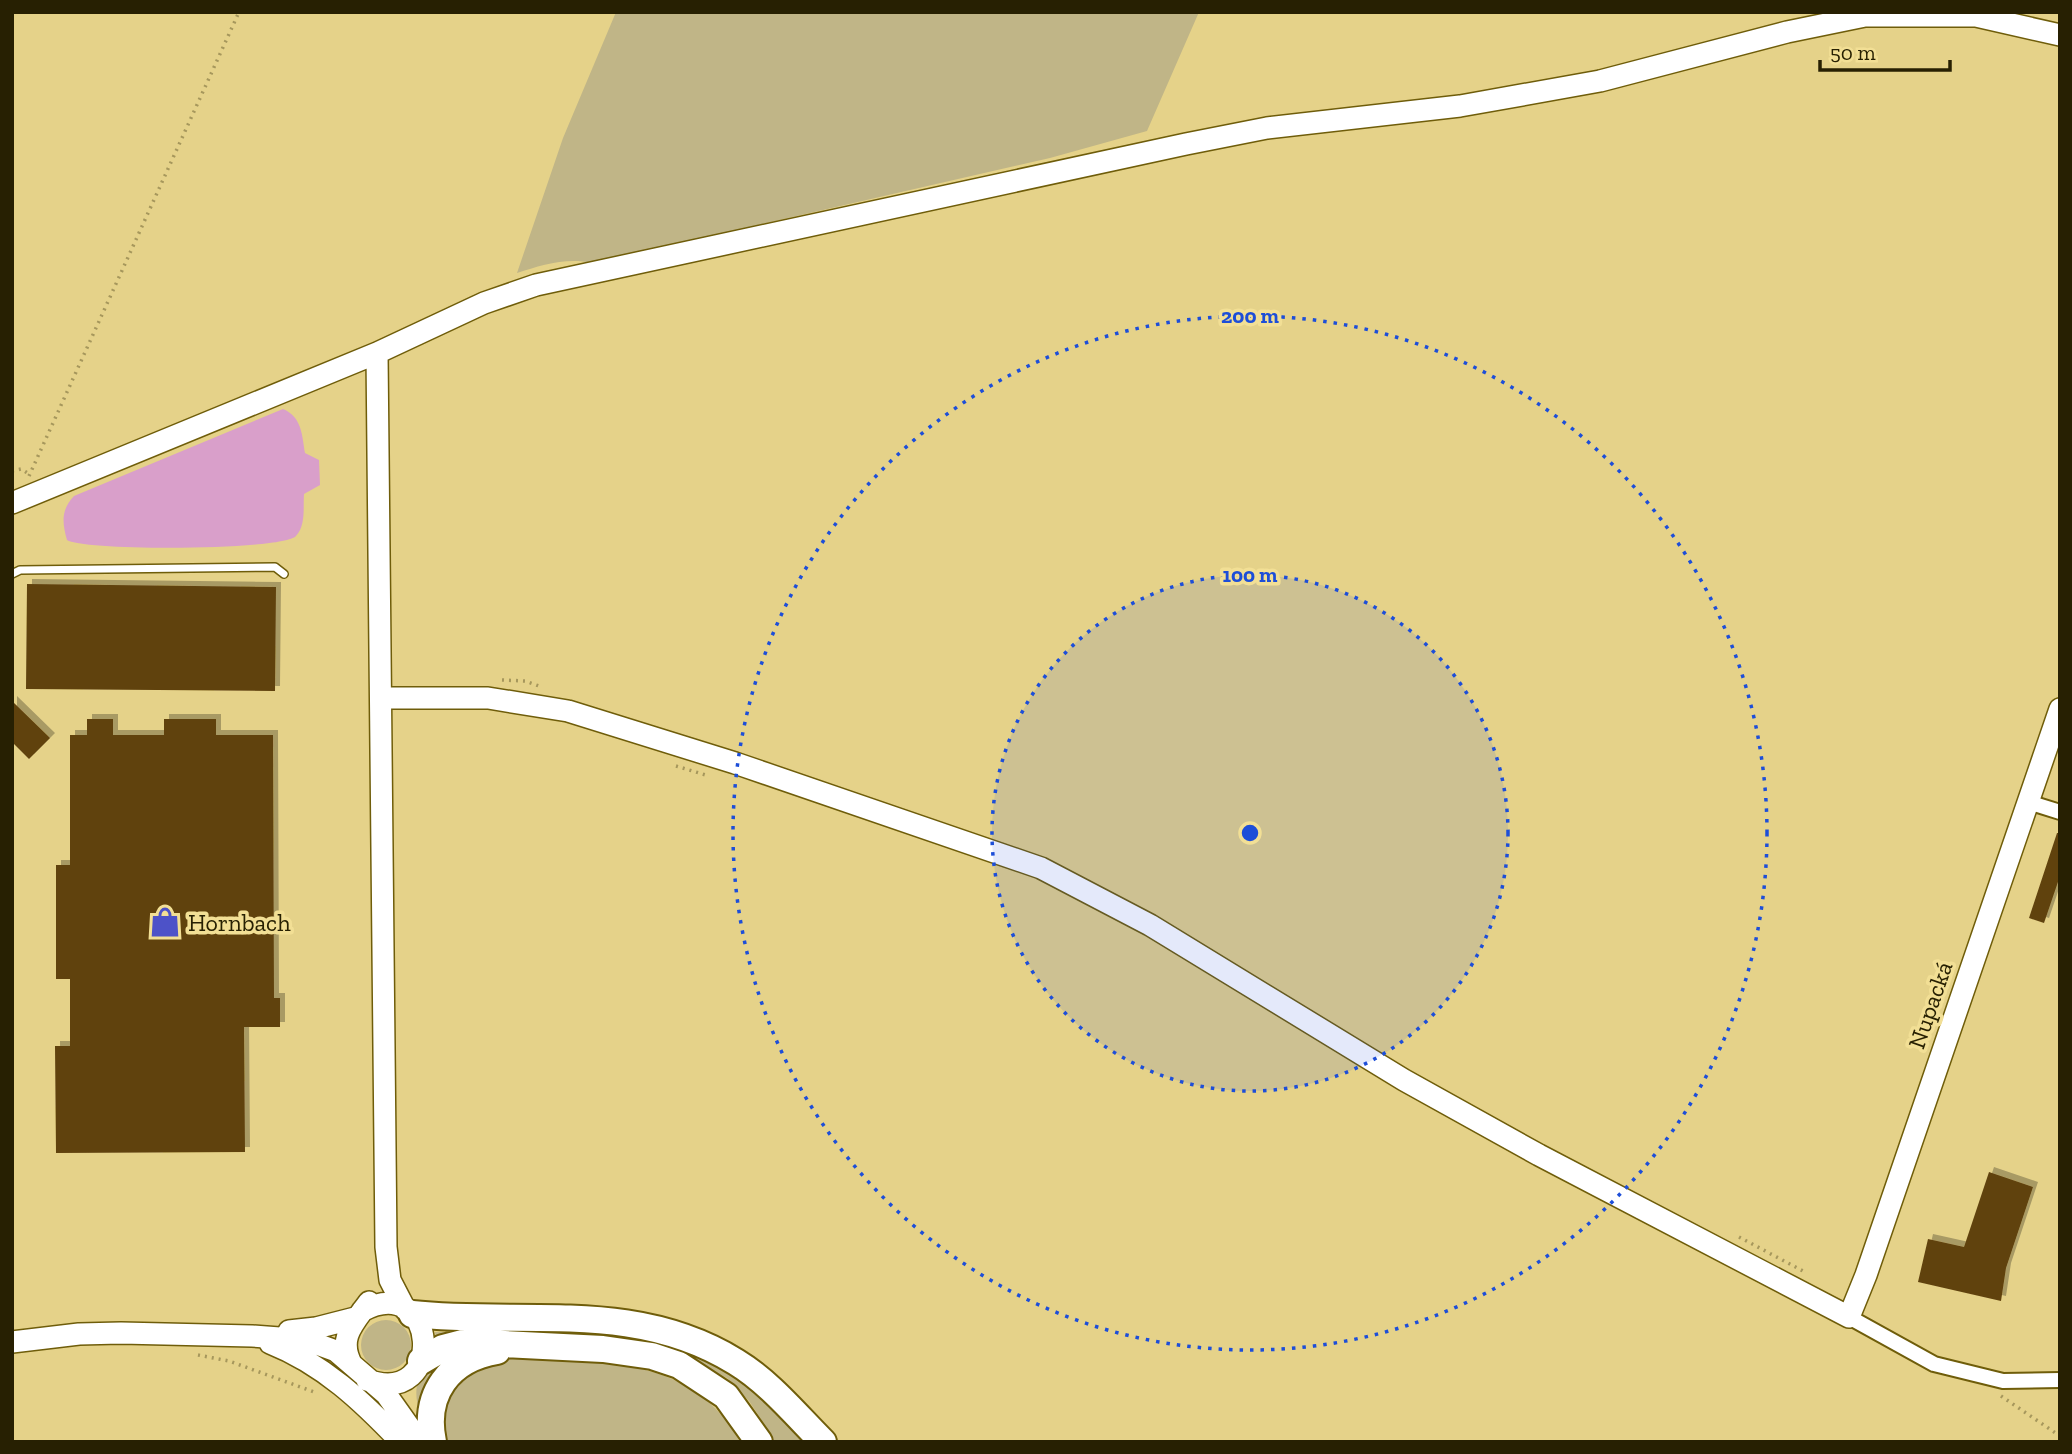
<svg xmlns="http://www.w3.org/2000/svg" width="2072" height="1454" viewBox="0 0 2072 1454" font-family="'Zilla Slab',serif">
<style>
.green{fill:#c0b587}
.water{fill:#d99fca}
.building{fill:#604210;filter:url(#shadow)}
.lines{fill:none;stroke-linecap:round;stroke-linejoin:round}
.lane-casing{stroke:#6f5d0a;stroke-width:10}
.street-casing{stroke:#6f5d0a;stroke-width:18}
.secondary-casing{stroke:#6f5d0a;stroke-width:24}
.highway-casing{stroke:#6f5d0a;stroke-width:30}
.path{stroke:#a6975c;stroke-width:3.5;stroke-dasharray:2 5;stroke-linecap:butt}
.lane{stroke:#fff;stroke-width:7}
.street{stroke:#fff;stroke-width:14}
.secondary{stroke:#fff;stroke-width:21}
.highway{stroke:#fff;stroke-width:26}
.ring{fill:none;stroke:#1d4ed8;stroke-width:3.5;stroke-dasharray:3.5 7}
.labels{text-anchor:middle;dominant-baseline:central;stroke-width:7;stroke-linejoin:round;paint-order:stroke}
.poi-label{font-size:24px;fill:#272002;stroke:#f2df95;text-anchor:start}
.street-label{font-size:24px;fill:#272002;stroke:#f2df95}
.centre{fill:#1d4ed8;stroke:#f2df95;stroke-width:3.5}
.ring-label{font-size:21px;text-anchor:middle;font-weight:bold;fill:#1d4ed8;stroke:#f2df95;stroke-width:7;stroke-linejoin:round;paint-order:stroke}
</style>
<defs>
<filter id="shadow"><feDropShadow dx="5" dy="-5" stdDeviation="0" flood-color="#0004"/></filter>
</defs>
<rect width="100%" height="100%" fill="#e5d289"/>
<!-- green -->
<path class="green" d="M616,12H1199L1147,131L1050,158L592,263C567,257 541,265 517,273L563,138Z
M361 1345a25 25 0 1 1 50 0a25 25 0 1 1-50 0Z
M435,1332H630L683,1347L728,1370L773,1405L807,1442H771L764,1424L749,1401L727,1378L669,1350L436,1339Z
M522,1357C606,1362 695,1358 740,1442H441L445,1393L482,1363Z
M445,1362C428,1378 423,1392 420,1415C414,1393 414,1380 430,1363Z"/>
<!-- water -->
<path class="water" d="M283,409C302,417 302,435 305,453L319,460L320,485L304,494C303,508 306,525 296,536C282,551 82,551 67,540C62,522 61,510 74,496Z"/>
<!-- building -->
<path class="building" d="M27,584L276,587L275,691L26,689Z
M12,701L50,738L29,759L12,742Z
M87,719H113V735H164V719H216V735H273L274,998H280V1027H244L245,1152L56,1153L55,1046H70V979H56V865H70V735H87Z
M2057,833H2060V876L2044,923L2029,918Z
M1989,1172L2033,1187L2006,1268L2001,1301L1918,1282L1928,1239L1964,1247Z"/>
<g class="lines">
<!-- lane casing -->
<g class="lane-casing">
<path id="lane" d="M12,574L20,570L275,567L284,574"/>
</g>
<!-- street casing -->
<g class="street-casing">
<path id="street" d="M2028,802L2060,812
M1849,1317L1934,1364L2003,1381L2060,1380"/>
</g>
<!-- secondary casing -->
<g class="secondary-casing">
<path id="secondary" d="M377,353L386,1247L390,1280L405,1309
M12,503L377,353L484,303L536,285L1186,144L1267,128L1460,106L1600,81L1787,32L1865,16H1976L2060,35
M381,698H488L568,711L735,763L1041,868L1150,925L1404,1080L1539,1155L1849,1317L1866,1275L2060,709
M362,1311C438,1270 448,1409 367,1380
M289,1331L316,1328L355,1318
M12,1342L79,1334L121,1333L252,1336L306,1340L336,1351L386,1394L420,1442
M270,1343C323,1364 362,1401 401,1442
M352,1365C337,1338 354,1323 369,1302"/>
</g>
<!-- highway casing -->
<g class="highway-casing">
<path id="highway" d="M412,1314C524,1326 634,1299 736,1362C769,1382 796,1415 823,1442
M421,1361L443,1348L466,1342L603,1349L652,1356L679,1365L726,1396L759,1442
M433,1442C423,1394 449,1359 497,1351"/>
</g>
<!-- path -->
<path class="path" d="M12,471L21,469L29,474
M29,476L239,12
M502,680L525,681L539,686
M676,766L709,776
M1739,1237L1803,1271
M198,1355L229,1361L317,1393
M2001,1396L2060,1436"/>
<!-- lane -->
<use href="#lane" class="lane"/>
<!-- street -->
<use href="#street" class="street"/>
<!-- secondary -->
<use href="#secondary" class="secondary"/>
<!-- highway -->
<use href="#highway" class="highway"/>
</g>
<!-- distance rings -->
<circle cx="1250" cy="833" r="258" fill="#1d4ed8" fill-opacity=".12"/>
<g class="ring">
<circle cx="1250" cy="833" r="258"/>
<circle cx="1250" cy="833" r="517"/>
</g>
<!-- icons -->
<defs>
<g id="shop-bare" transform="scale(2.415)"><path d="M-5-2.5h2.3a2.7 3.5 0 0 1 5.4 0H5L5.5 6h-11ZM-1.5-2.5h3a1.5 2.3 0 0 0-3 0Z" fill="#4d52c8" stroke="#f2df95" stroke-width="2.5" paint-order="stroke"/></g>
</defs>
<g fill-rule="evenodd">
<use href="#shop-bare" x="165" y="922"/>
</g>
<g class="labels">
<!-- poi labels -->
<g class="poi-label">
<text x="188" y="922">Hornbach</text>
</g>
<!-- street labels -->
<g class="street-label">
<text transform="translate(1930 1005) rotate(-71)">Nupacká</text>
</g>
</g>
<circle cx="1250" cy="833" r="10" class="centre"/>
<g class="ring-label">
<text x="1250" y="323">200 m</text>
<text x="1250" y="582">100 m</text>
</g>
<!-- border -->
<rect width="2072" height="1454" fill="none" stroke="#272002" stroke-width="28"/>
<!-- scale -->
<path d="M1820 60v10h130v-10" fill="none" stroke="#272002" stroke-width="3.5"/>
<text x="1830" y="60" font-size="21" fill="#272002" stroke="#f2df95" stroke-width="5" paint-order="stroke">50 m</text>
</svg>
